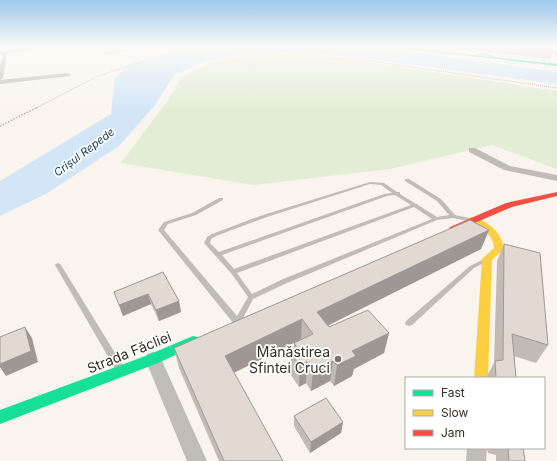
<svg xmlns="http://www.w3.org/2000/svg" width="557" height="461" viewBox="0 0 557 461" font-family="Inter,sans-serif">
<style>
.green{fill:#e3ecd5}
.water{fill:#d2e6f8}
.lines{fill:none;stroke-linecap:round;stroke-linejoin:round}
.path-far1{stroke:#b8b5b1;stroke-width:1;stroke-dasharray:1 1;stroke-linecap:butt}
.path{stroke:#b8b5b1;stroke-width:1.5;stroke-dasharray:1.5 1.5;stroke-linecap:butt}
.lane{fill:#c0bdb8;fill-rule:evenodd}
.street{fill:#c0bdb8;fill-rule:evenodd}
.fast{fill:#16e098;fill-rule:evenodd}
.slow{fill:#ffcf43;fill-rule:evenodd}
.jam{fill:#f24e42;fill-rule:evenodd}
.wall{fill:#c2bbb5}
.shaded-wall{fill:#9e9894}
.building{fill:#e2d9d3;stroke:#9e9894}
.poi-dot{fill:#797369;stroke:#fff;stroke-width:1.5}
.labels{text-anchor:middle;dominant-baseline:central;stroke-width:3.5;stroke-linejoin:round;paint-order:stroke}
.far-water-label{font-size:11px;font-style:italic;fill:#0b3859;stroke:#fff}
.near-poi-label{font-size:14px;fill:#342d22;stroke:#fff;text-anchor:end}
.near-street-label{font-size:14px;fill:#342d22;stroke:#fff}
</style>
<rect width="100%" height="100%" fill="#f9f4ee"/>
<!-- green -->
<path class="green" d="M286,54L335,57L557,91V169L492,145L390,169L253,185L121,163L168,100L182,76L209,64L241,56Z"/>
<!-- water -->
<path class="water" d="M216,47H377L557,72V84L348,56L287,52L238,54L203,62L174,75L155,105L119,146L46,194L0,216V181L111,114L115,78L129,65L190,50Z"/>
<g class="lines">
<!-- path-far1 -->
<path class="path-far1" d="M350,58L557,88
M36,108L96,77L148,59L206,47"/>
<!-- path -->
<path class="path" d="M0,126L38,107"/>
<!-- lane -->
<path class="lane" d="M95,47H98L107,52L133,49L132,47H134L136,49L107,54Z
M405,179H409L441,199L455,215L474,219L475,220L472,222L453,218L437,220L287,283L253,299L240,324L237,325L234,324L158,230L164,222L192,213L219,198H223V200L196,215L168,224L164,230L237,316L248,297L231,273L204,243L207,237L212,234L263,215L370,182L384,183L397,192H400V194L416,204H418V205L437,217L449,215L437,201L405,181ZM370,184L381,185L392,193L384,194L219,252L210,243L211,239L216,236L267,217ZM395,195L411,205L234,269L222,255L387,196ZM414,207L432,219L283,279L252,294L237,273Z
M484,259L486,260L487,261L486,262L474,268L412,325L409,326L406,325L405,323L406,321L470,266Z
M58,263L60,264L61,265L123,366L124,369L123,372L120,373L117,372L55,265L56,264Z"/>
<!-- street -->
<path class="street" d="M37,47H48L7,53L3,78L0,80V66L3,54H0V52Z
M557,52V56H555V53Z
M486,53L496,57L494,58L486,55L476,56L474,55Z
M68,73L71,75L70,76L0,84V80Z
M469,148H475L510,166L557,175V181L504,170L469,152Z
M153,352L159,354L207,461H187L145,359L147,354Z
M467,448H487L486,461H466Z"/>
<!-- fast -->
<path class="fast" d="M398,47L557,64V66L400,48Z
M193,336L197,337L199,341L197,345L158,363L0,424V410L148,355Z"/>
<!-- slow -->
<path class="slow" d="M472,217C488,221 502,232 504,249L492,260L488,378H474L482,259L494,248C493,233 481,229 469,222L468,220L469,218Z"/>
<!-- jam -->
<path class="jam" d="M557,192V196L512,207L456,231L453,232L449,229L450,227L506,203Z"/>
</g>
<!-- wall -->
<path class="wall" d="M444,47H556L550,59Z
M489,230L481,249L328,325L329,327L389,333L384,353L354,369L352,376L334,386L330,381L311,391L306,383L299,387L291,375V354L293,353L294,343L234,373L283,461H219L179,368L174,348Z
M504,244L548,345L536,363L514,356L516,378H486L494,363L497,261Z
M163,272L179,301L181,312L159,321L151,304L123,316L114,292Z
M294,416L343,422L341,433L310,453L294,426Z
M487,448H523L525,461H496V455L488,453Z"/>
<!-- shaded-wall -->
<path class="shaded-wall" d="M489,230L481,249L315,332L317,312Z
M148,294L151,304L123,316L119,305Z
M179,301L181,312L159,321L156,310Z
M302,319L301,339L227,376L225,356Z
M25,327L32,338L38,362L6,376L0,367V364Z
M389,333L384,353L354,369L352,376L334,386L337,365L352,351Z
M333,361L330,381L311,391L313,370Z
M307,362L306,383L299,387L300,366Z
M343,422L341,433L310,453L311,442Z"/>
<!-- building -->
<path class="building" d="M470,220L489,230L317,312L329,327L368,310L389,333L352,351L356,356L337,365L333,361L313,370L307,362L300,366L291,354L299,351L294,343L313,334L302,319L225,356L283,461H224L174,348Z
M504,244L540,253L548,345L512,334L516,378H496L495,361L503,360Z
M163,272L179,301L156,310L148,294L119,305L114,292Z
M25,327L31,351L0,364V337Z
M326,398L343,422L311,442L294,416Z
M508,448H523L525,461H509Z"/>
<!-- sky -->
<linearGradient id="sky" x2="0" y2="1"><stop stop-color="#9fc8ee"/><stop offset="0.42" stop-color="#fcfaf7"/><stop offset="1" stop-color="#fcfaf7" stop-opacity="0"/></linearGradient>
<rect width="557" height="112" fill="url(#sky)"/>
<!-- markers -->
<circle class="poi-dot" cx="338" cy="359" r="4"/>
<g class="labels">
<!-- far-water labels -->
<g class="far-water-label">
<text transform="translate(84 152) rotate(-37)">Crișul Repede</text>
</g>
<!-- near-poi labels -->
<g class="near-poi-label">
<text x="330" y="351">Mănăstirea<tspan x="330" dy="16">Sfintei Cruci</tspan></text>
</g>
<!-- near-street labels -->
<g class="near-street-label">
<text transform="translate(129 352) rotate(-22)">Strada Făcliei</text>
</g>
</g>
<!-- legend -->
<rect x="405" y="377" width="140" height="72" fill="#ffffff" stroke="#aeaba7"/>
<rect x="413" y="390" width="20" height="6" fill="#16e098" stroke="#aeaba7"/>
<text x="441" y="397" font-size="12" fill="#342d22">Fast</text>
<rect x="413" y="410" width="20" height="6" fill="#ffcf43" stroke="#aeaba7"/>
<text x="441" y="417" font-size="12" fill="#342d22">Slow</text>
<rect x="413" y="430" width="20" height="6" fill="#f24e42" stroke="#aeaba7"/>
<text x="441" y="437" font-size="12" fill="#342d22">Jam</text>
</svg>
